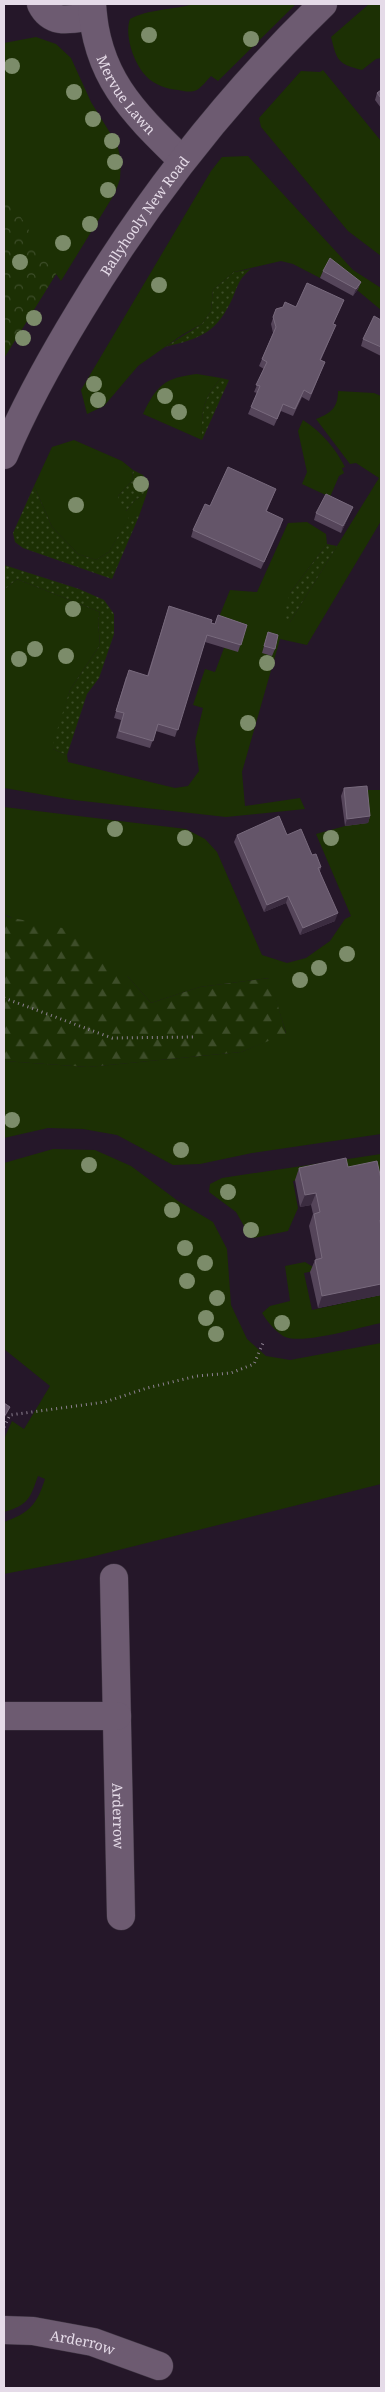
<svg xmlns="http://www.w3.org/2000/svg" width="385" height="2392" viewBox="0 0 385 2392" font-family="'Noto Serif',serif">
<style>
.grass{fill:#1c3004}
.forest{fill:url(#forest-firs)}
.park{fill:url(#park-crowns)}
.garden{fill:url(#garden-dots)}
.lines{fill:none;stroke-linecap:round;stroke-linejoin:round}
.minor-casing{stroke:#3d3340;stroke-width:29}
.secondary-casing{stroke:#3d3340;stroke-width:29}
.path{stroke:#8d8191;stroke-width:3;stroke-dasharray:1 4;stroke-linecap:butt}
.minor{stroke:#6d5b71;stroke-width:28}
.secondary{stroke:#6d5b71;stroke-width:28}
.tree{fill:#7c8c6a}
.wall{fill:#55455a}
.shaded-wall{fill:#3b2c40}
.building{fill:#645569;stroke:#786a7d}
.labels{text-anchor:middle;dominant-baseline:central;stroke-width:4;stroke-linejoin:round;paint-order:stroke}
.street-label{font-size:14px;fill:#e5dbe8;stroke:#251729}
</style>
<defs>
<pattern id="forest-firs" width="22" height="20" patternUnits="userSpaceOnUse" patternTransform="scale(1.25)"><rect width="22" height="20" fill="#1c3004"/><path d="M5 1l3.5 6h-7zM16 11l3.5 6h-7z" fill="#3d4d29"/></pattern>
<pattern id="park-crowns" width="20" height="18" patternUnits="userSpaceOnUse" patternTransform="scale(1.25)"><rect width="20" height="18" fill="#1c3004"/><path d="M2 6a3 3 0 1 1 6 0M12 15a3 3 0 1 1 6 0" fill="none" stroke="#3d4d29"/></pattern>
<pattern id="garden-dots" width="8" height="8" patternUnits="userSpaceOnUse" patternTransform="scale(1.25)"><rect width="8" height="8" fill="#1c3004"/><path d="M2 2h.1M6 6h.1" fill="none" stroke="#3d4d29" stroke-width="1.8" stroke-linecap="round"/></pattern>
</defs>
<rect width="100%" height="100%" fill="#251729"/>
<!-- grass -->
<path class="grass" d="M194,4H296L218,81L211,76C207,80 202,87 197,90C190,93 184,91 178,90C167,89 154,85 146,76C134,64 124,35 130,19C148,9 173,10 194,4Z
M369,4H381V58L376,59L362,70C338,64 337,61 331,37Z
M36,37L56,44L71,58L91,102L117,144L121,160L120,179L115,193L61,281L56,274L4,358V43Z
M323,70L381,141V256L348,231L261,127L259,118L301,71L320,72Z
M248,156L353,270L381,288V310L327,265L320,278L293,264L281,261L234,272L213,290L211,311L202,324L182,335L138,366L104,406L87,414L81,390L211,171L222,157Z
M197,374L221,378C201,402 202,411 202,440L143,414C157,385 164,378 197,374Z
M338,391L374,393L381,396V521L307,645L280,639L242,772L245,806L300,798L305,809L226,817L74,800L4,788V590L17,579L100,612L98,621L100,645L70,690L53,749L67,755L68,762L175,788L188,786L199,771L195,741L203,708L193,705L205,669L215,672L224,648L219,617L230,590L257,592L288,523L307,522L326,534L327,544L290,593V622L379,478L356,463L350,464L316,419C331,413 338,408 338,391Z
M303,420C322,432 335,448 345,467L342,468L344,473L339,476L330,497L302,484L307,472L298,431Z
M74,440L122,461L133,470L132,481L118,496L126,511L135,500L147,493L139,516L129,518L109,552L96,560L78,554L52,527L34,486L52,447Z
M364,790H381V1134L252,1153L200,1164L173,1165L117,1135L83,1129L48,1128L4,1138V1061L88,1067L159,1060L241,1052L286,1033L269,978L200,987L151,1003L128,977L4,914V807L186,829L205,839L217,852L262,955L287,963L306,958L330,941L345,919L351,916L316,834L345,826Z
M53,1149L95,1150L131,1166L178,1201L213,1222L227,1249L231,1305L247,1339L266,1356L290,1360L381,1343V1484L87,1558L4,1574V1522C30,1513 37,1504 45,1479L38,1476C30,1499 28,1505 4,1512V1439L12,1421L24,1429L50,1386L4,1349V1163Z
M381,1154V1181L341,1171L293,1181L298,1208L288,1231L254,1238L248,1233L236,1212L209,1192L210,1184L222,1178Z
M305,1262L318,1270L304,1273L312,1310L381,1295V1323C360,1327 300,1346 283,1336C274,1330 267,1321 262,1313L270,1306L290,1301L285,1266Z"/>
<!-- forest -->
<path class="forest" d="M4,914L8,917L67,929L128,977L151,1003L200,987L270,978L286,1034L241,1052L159,1060L88,1067L4,1061Z"/>
<!-- park -->
<path class="park" d="M4,190L56,274L4,358Z"/>
<!-- garden -->
<path class="garden" d="M251,269C239,279 239,283 233,297C217,333 201,338 165,347L202,324L211,311L213,290L234,272Z
M221,378L229,380L202,440C202,411 201,402 221,378Z
M133,470L143,475L149,485L147,493L135,500L126,511L120,509L118,496L132,481Z
M34,486L52,527L78,554L96,560L109,552L129,517L139,516L112,579L23,548L15,542L13,533Z
M327,544L337,546L290,622L283,617L290,593Z
M4,565L79,589L104,600L114,614V634L99,678L87,694L67,755L53,749L54,740L70,690L100,645L98,621L100,612L17,579L4,590Z"/>
<g class="lines">
<!-- minor casing -->
<g class="minor-casing">
<g id="minor">
<path d="M41,4C52,26 72,19 93,16"/>
<path id="s1" d="M92,4C96,77 133,112 182,160"/>
<path id="s2" d="M114,1578L121,1916"/>
<path d="M4,1716H117"/>
<path id="s3" d="M4,2330L33,2331L93,2342L159,2366"/>
</g>
</g>
<!-- secondary casing -->
<g class="secondary-casing">
<g id="secondary">
<path id="s4" d="M4,455C25,405 52,357 80,311C148,198 228,96 323,4"/>
</g>
</g>
<!-- path -->
<path class="path" d="M4,998L112,1038L194,1037
M4,1427L10,1415L105,1402L147,1388L197,1376L231,1373L254,1364L263,1343"/>
<!-- minor -->
<use href="#minor" class="minor"/>
<!-- secondary -->
<use href="#secondary" class="secondary"/>
</g>
<!-- trees -->
<g class="tree">
<circle cx="149" cy="35" r="8"/>
<circle cx="251" cy="39" r="8"/>
<circle cx="12" cy="66" r="8"/>
<circle cx="74" cy="92" r="8"/>
<circle cx="93" cy="119" r="8"/>
<circle cx="112" cy="141" r="8"/>
<circle cx="115" cy="162" r="8"/>
<circle cx="108" cy="190" r="8"/>
<circle cx="90" cy="224" r="8"/>
<circle cx="63" cy="243" r="8"/>
<circle cx="20" cy="262" r="8"/>
<circle cx="159" cy="285" r="8"/>
<circle cx="34" cy="318" r="8"/>
<circle cx="23" cy="338" r="8"/>
<circle cx="94" cy="384" r="8"/>
<circle cx="165" cy="396" r="8"/>
<circle cx="98" cy="400" r="8"/>
<circle cx="179" cy="412" r="8"/>
<circle cx="141" cy="484" r="8"/>
<circle cx="76" cy="505" r="8"/>
<circle cx="73" cy="609" r="8"/>
<circle cx="35" cy="649" r="8"/>
<circle cx="66" cy="656" r="8"/>
<circle cx="19" cy="659" r="8"/>
<circle cx="267" cy="663" r="8"/>
<circle cx="248" cy="723" r="8"/>
<circle cx="115" cy="829" r="8"/>
<circle cx="185" cy="838" r="8"/>
<circle cx="331" cy="838" r="8"/>
<circle cx="347" cy="954" r="8"/>
<circle cx="319" cy="968" r="8"/>
<circle cx="300" cy="980" r="8"/>
<circle cx="12" cy="1120" r="8"/>
<circle cx="181" cy="1150" r="8"/>
<circle cx="89" cy="1165" r="8"/>
<circle cx="228" cy="1192" r="8"/>
<circle cx="172" cy="1210" r="8"/>
<circle cx="251" cy="1230" r="8"/>
<circle cx="185" cy="1248" r="8"/>
<circle cx="205" cy="1263" r="8"/>
<circle cx="187" cy="1281" r="8"/>
<circle cx="217" cy="1298" r="8"/>
<circle cx="206" cy="1318" r="8"/>
<circle cx="282" cy="1323" r="8"/>
<circle cx="216" cy="1334" r="8"/>
</g>
<!-- wall -->
<path class="wall" d="M381,90V108L375,100L377,93Z
M323,271L361,282L358,289L353,296L320,278Z
M344,300L333,324V332L321,360L325,362L309,401L302,397L293,416L281,411L274,426L248,414L257,393L254,392L264,369L259,366L273,333L271,324L276,309L296,307Z
M381,320V356L361,346L363,339Z
M276,489L267,511L281,526L261,569L191,537L193,530L210,506Z
M353,507L341,533L314,520L316,513Z
M169,606L215,624L218,615L247,625L238,652L205,642L175,737L156,731L150,748L116,738L121,720L114,718L126,677L147,676Z
M268,632L275,649L272,656L262,653Z
M344,788L370,816L368,823L345,826L341,796Z
M237,835H287L312,855L321,867L320,871L335,921L300,935L286,903L264,912L234,842Z
M348,1167L381,1174V1295L318,1308L310,1272L315,1260H316L309,1226L313,1214L311,1205L300,1207L295,1180L299,1168Z"/>
<!-- shaded-wall -->
<path class="shaded-wall" d="M361,282L358,289L353,296L356,289Z
M353,507L350,514L341,533L343,526Z
M283,519L281,526L261,569L264,562Z
M370,816L368,823L345,826L347,819Z
M288,896L286,903L264,912L267,905Z
M338,913L335,921L300,935L303,928Z
M316,1193L311,1205L300,1207L305,1195Z
M381,1284V1295L318,1308L322,1296Z
M10,1407L7,1414L4,1419V1417Z"/>
<!-- building -->
<path class="building" d="M381,90V98L377,93Z
M330,258L361,282L356,289L323,271Z
M307,283L344,300L333,324L336,325L320,360L325,362L311,394L304,390L295,409L283,404L277,419L251,407L260,386L256,385L267,362L262,359L276,327L273,317L276,309L283,307L285,302L296,307Z
M374,316L381,320V347L363,339Z
M228,467L276,489L266,511L283,519L264,562L193,530L205,504L210,506Z
M326,494L353,507L343,526L316,513Z
M169,606L212,620L211,623L215,624L218,615L247,625L241,645L207,635L178,730L158,724L153,741L119,731L124,713L116,711L129,670L148,676Z
M268,632L278,635L275,649L264,646Z
M367,786L370,816L347,819L344,788Z
M279,816L287,835L301,829L312,855L316,854L321,867L318,868L338,913L303,928L288,896L267,905L237,835Z
M346,1158L348,1167L377,1161L381,1179V1220H380L381,1228V1284L322,1296L315,1260L322,1258L314,1214L320,1212L316,1193L305,1195L299,1168Z
M4,1403L10,1407L4,1417Z"/>
<g class="labels">
<!-- street labels -->
<g class="street-label">
<text stroke="none"><textPath href="#s1" startOffset="99">Mervue Lawn</textPath></text>
<text stroke="none"><textPath href="#s4" startOffset="278">Ballyhooly New Road</textPath></text>
<text stroke="none"><textPath href="#s2" startOffset="238">Arderrow</textPath></text>
<text stroke="none"><textPath href="#s3" startOffset="80">Arderrow</textPath></text>
</g>
</g>
<!-- border -->
<rect width="385" height="2392" fill="none" stroke="#e5dbe8" stroke-width="10"/>
</svg>
